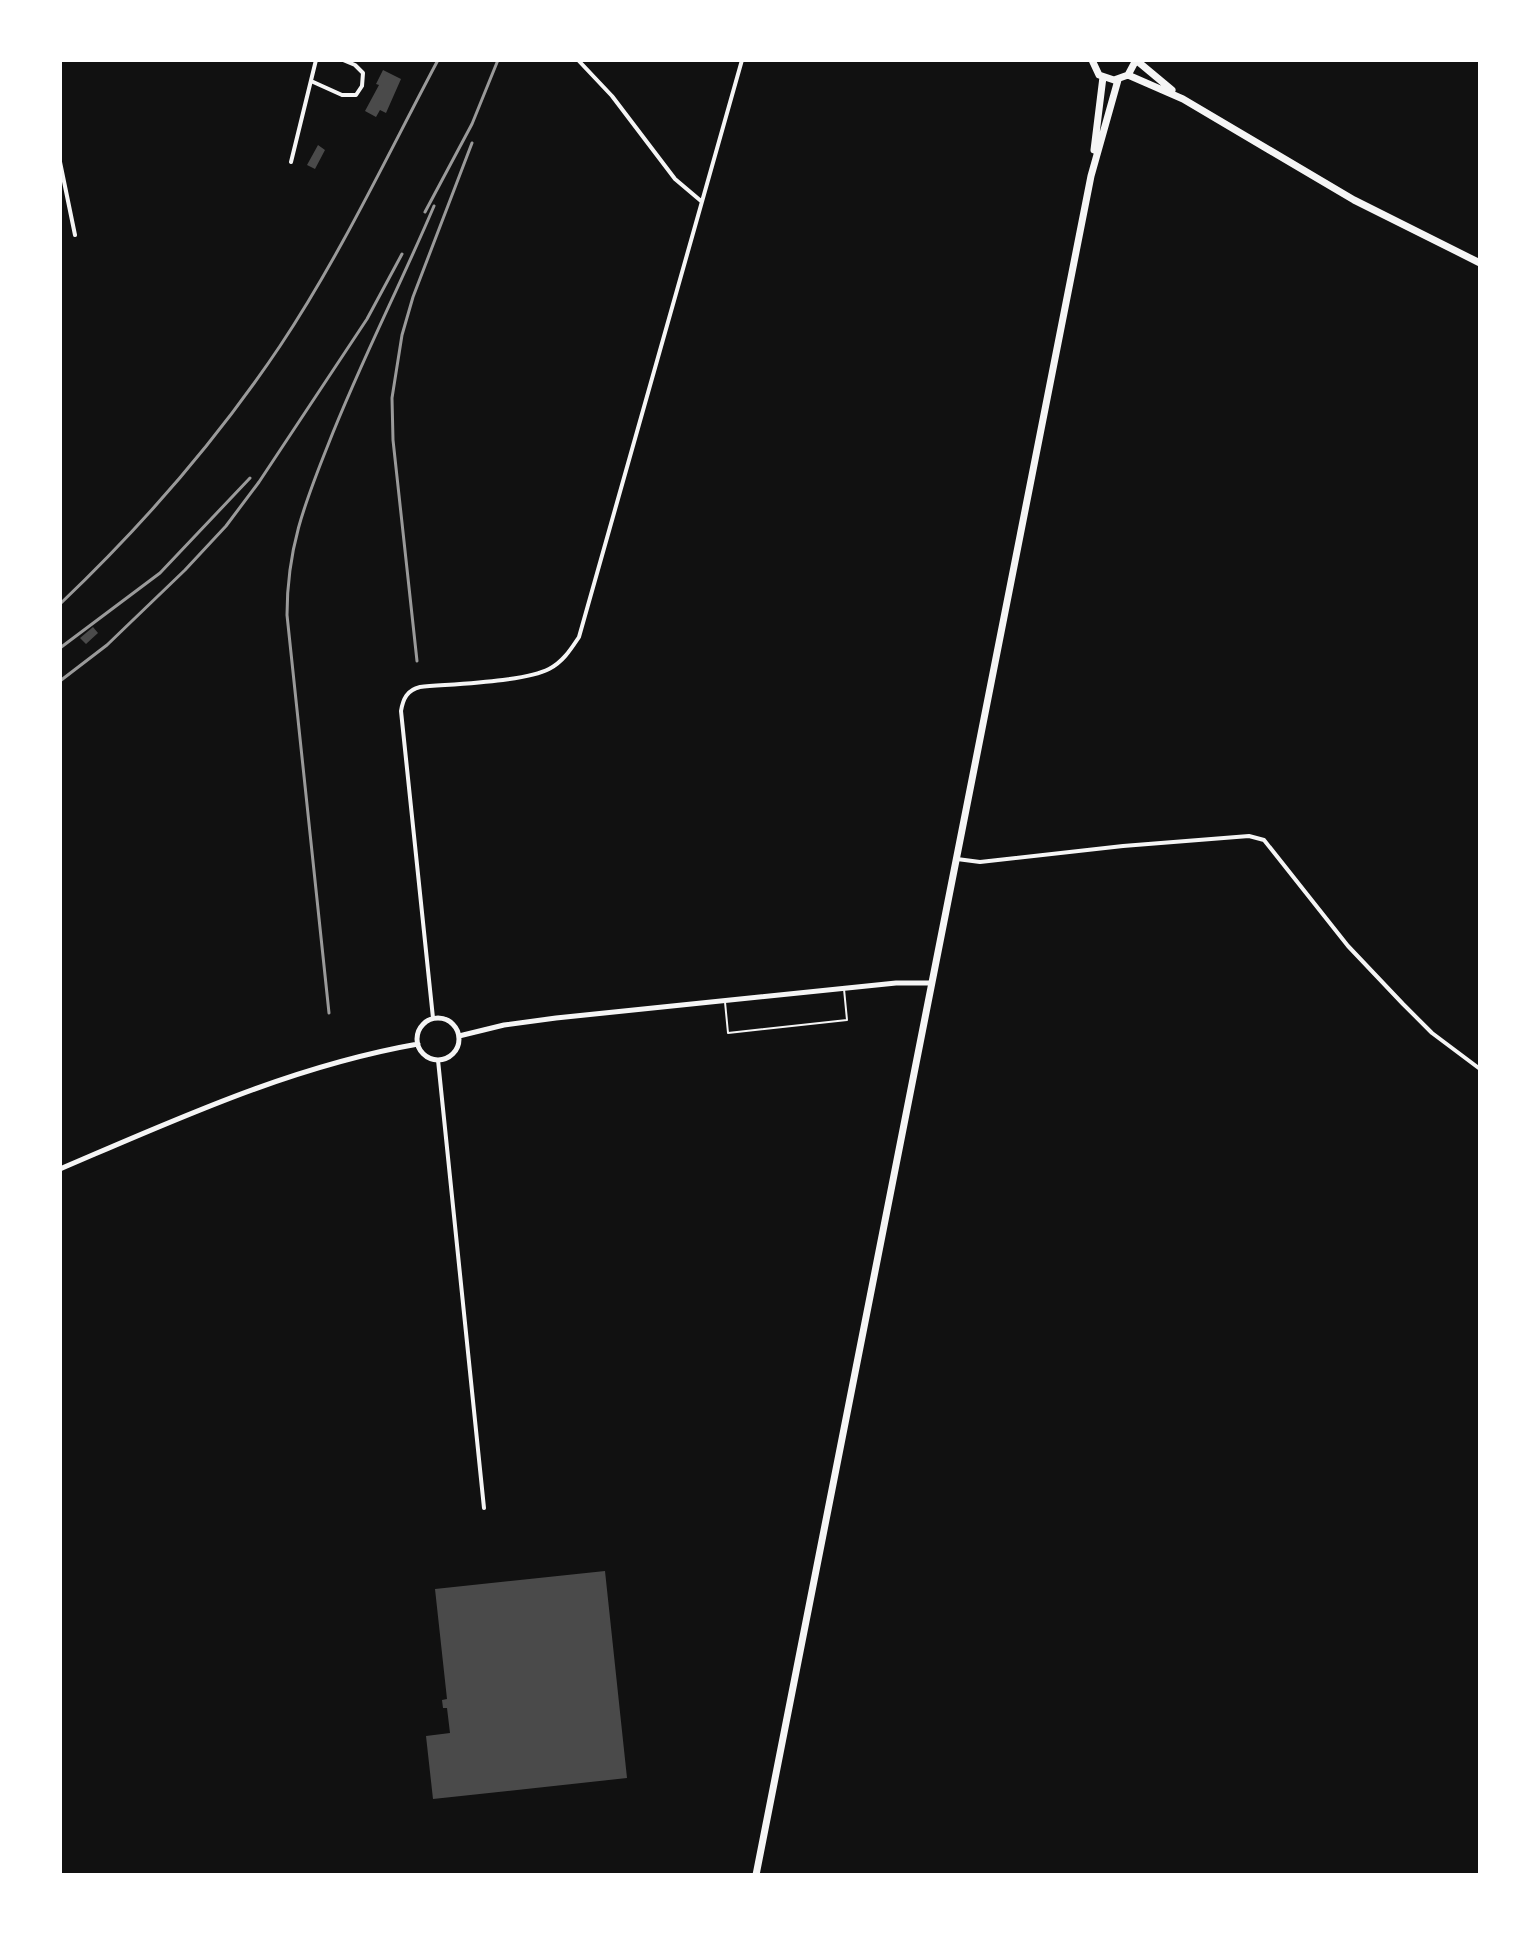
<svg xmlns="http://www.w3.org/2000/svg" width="1540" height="1935" viewBox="0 0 1540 1935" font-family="'Titillium Web',sans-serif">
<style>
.building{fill:#4a4a4a}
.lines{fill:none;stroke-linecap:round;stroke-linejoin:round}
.service{stroke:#f5f5f5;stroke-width:2}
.minor{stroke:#f5f5f5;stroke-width:4}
.tertiary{stroke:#f5f5f5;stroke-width:5}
.primary{stroke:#f5f5f5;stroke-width:7}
.rail{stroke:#9a9a9a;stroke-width:3}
</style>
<rect width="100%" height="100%" fill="#111"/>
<!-- building -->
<path class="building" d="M383,70L401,79L386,113L380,110L376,117L365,111L379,85L376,84Z
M318,145L325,150L315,169L307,165Z
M93,627L98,633L86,644L80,638Z
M605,1571L627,1778L433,1799L426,1736L450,1733L447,1708H443L442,1700L447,1699L435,1589Z"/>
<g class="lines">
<!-- service -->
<path class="service" d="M725,1002L728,1033L847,1020L844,989"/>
<!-- minor -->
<path class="minor" d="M578,60L612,96L675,179L701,201
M311,81L342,95H356L362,86L363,73L355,65L343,60
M60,162L75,235
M291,162L316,60
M957,859L980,862L1123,846L1249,836L1264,840L1348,946L1403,1004L1432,1033L1480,1069
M433,1018L401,711C403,699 407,690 420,687C451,684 524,682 549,669C563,662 571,649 579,637L742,60
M438,1060L484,1508"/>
<!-- tertiary -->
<path class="tertiary" d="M417 1039a21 21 0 1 1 42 0a21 21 0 1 1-42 0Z
M459,1036L504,1025L556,1018L896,983H932
M60,1169C177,1119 292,1066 418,1044"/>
<!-- primary -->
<path class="primary" d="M1092,60L1099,75L1114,80L1128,75L1136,60
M1136,60L1172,90
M1128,75L1183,99L1354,200L1480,263
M1094,150L1103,77
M756,1875L1091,176L1118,80"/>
<!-- rail -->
<path class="rail" d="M425,212L472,124L498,60
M60,604C142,526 217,440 280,346C340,256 387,156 438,60
M60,648L160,573L250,478
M417,661L393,440L392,398L402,335L413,297L472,143
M60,681L107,645L185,570L226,526L259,482L367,319L402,254
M329,1013L287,615C287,549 304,505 328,445C360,363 400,286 434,206"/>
</g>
<!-- border -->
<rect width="1540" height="1935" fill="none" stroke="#ffffff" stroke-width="124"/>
</svg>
